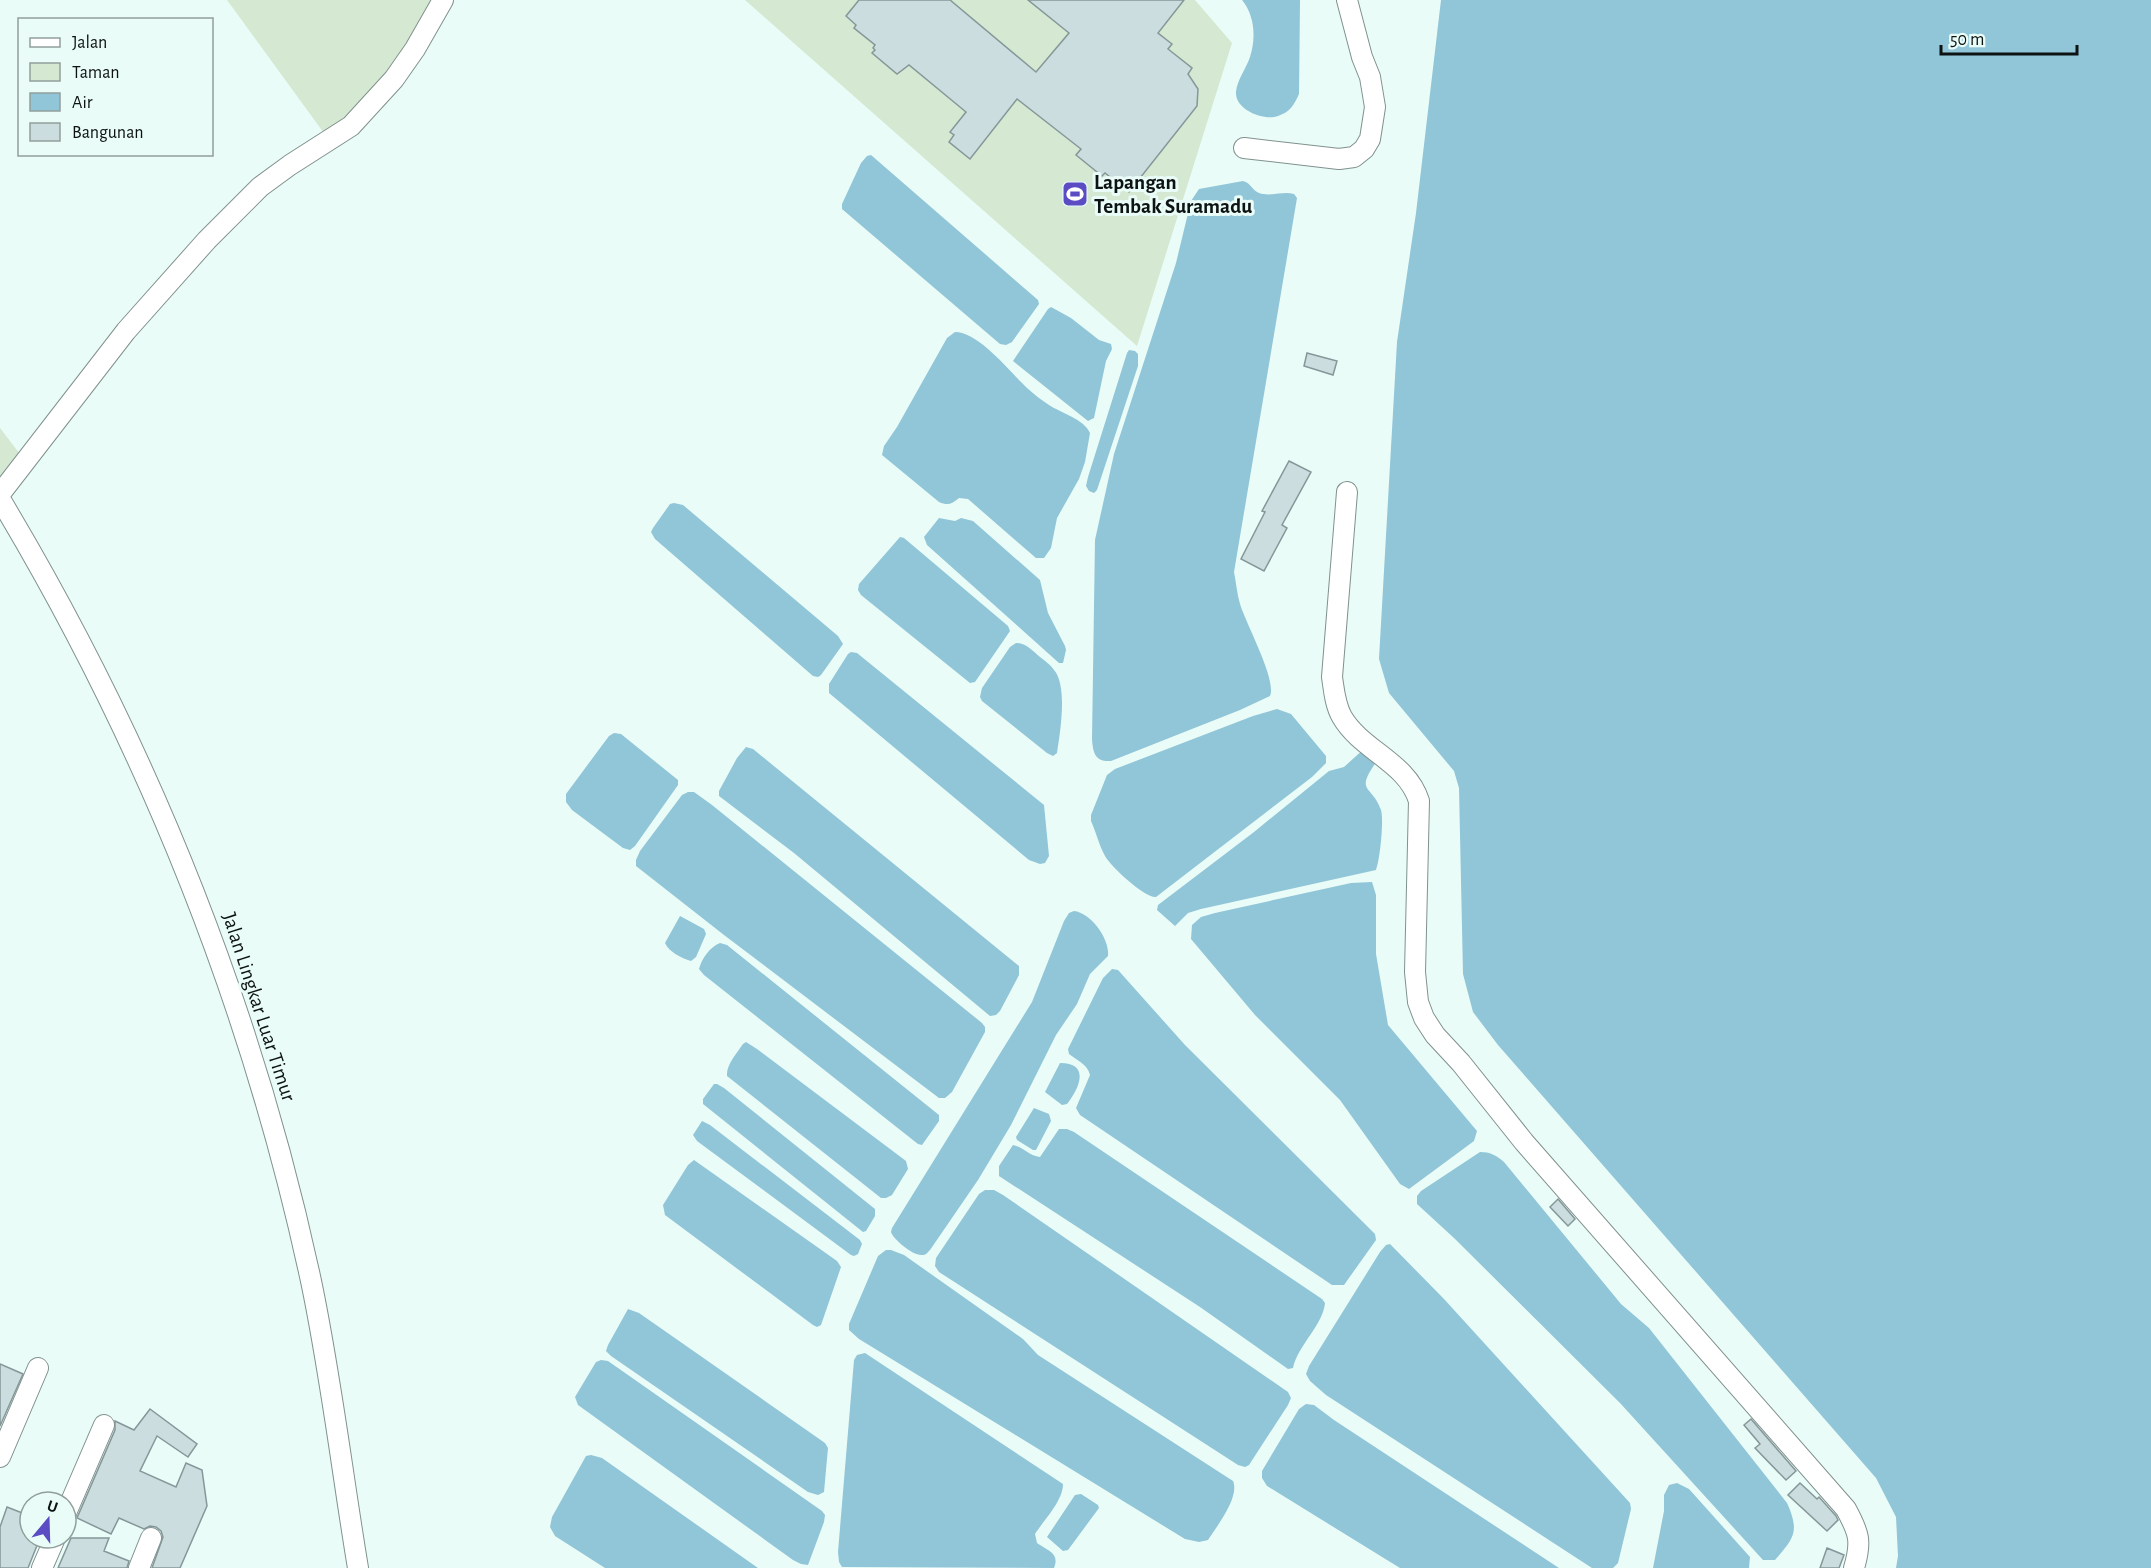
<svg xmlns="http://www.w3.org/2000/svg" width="2151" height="1568" viewBox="0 0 2151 1568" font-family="'Alegreya Sans',sans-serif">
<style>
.green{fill:#d5e8d1}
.water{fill:#91c5d8}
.building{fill:#cbdddf;stroke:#859798;stroke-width:1.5}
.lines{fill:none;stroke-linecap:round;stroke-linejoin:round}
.minor-casing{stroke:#80918e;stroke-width:22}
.minor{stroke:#fff;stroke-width:20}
.labels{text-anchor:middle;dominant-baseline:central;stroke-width:6;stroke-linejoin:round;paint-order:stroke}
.poi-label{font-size:21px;font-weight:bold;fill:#0d1312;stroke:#e9fcf8;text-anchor:start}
.street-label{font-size:21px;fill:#0d1312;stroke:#e9fcf8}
</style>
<rect width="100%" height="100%" fill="#e9fcf8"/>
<!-- green -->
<path class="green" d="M227,0H443L415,49L329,140Z
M745,0H1195L1232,43L1137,346Z
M0,428L26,462L0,494Z"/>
<!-- water -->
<path class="water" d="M1242,0H1300L1299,94C1294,105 1290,112 1278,116C1264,121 1235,110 1236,92C1237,80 1246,69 1250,57C1256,38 1255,16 1242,0Z
M1441,0H2151V1568H1896L1898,1556L1896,1517L1876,1478L1498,1045L1473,1012L1463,974L1459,788L1454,771L1389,693L1379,659L1397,342L1416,213Z
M871,155L1038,300L1039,304L1012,342L1006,345L1000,344L842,209V204L861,163L867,156Z
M1243,181C1251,183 1252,190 1259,193C1270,197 1283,191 1294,194L1297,198L1234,572C1236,582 1237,594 1240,604C1246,624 1277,680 1270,696L1240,710L1111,761C1095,762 1093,753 1092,739L1095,540L1114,454L1176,263L1191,201L1199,189Z
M1051,307L1071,318L1099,340L1111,344L1112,349L1106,361L1094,418L1088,421L1013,361L1048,309Z
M955,332C979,332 1010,372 1027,388C1034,394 1041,400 1049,405C1061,413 1084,419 1090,433L1085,462L1079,479L1057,518L1051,548L1044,558H1036L968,499L959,498C952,504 948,506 939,502L882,455L884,446L897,427L947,338Z
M1129,350L1135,351L1138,354V366L1097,490L1094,493L1089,491L1086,486L1088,477L1127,353Z
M674,503L683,505L838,636L843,644L821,675L818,677L813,676L655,539L651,532L653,528L670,504Z
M939,518L955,521L961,518L973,521L1040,580L1048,613L1065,646L1066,650L1063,663H1059L927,545L924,537Z
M900,537L904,538L1008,626L1010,631L975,682L970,683L861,595L858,590L859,584Z
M1016,643C1026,643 1033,651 1040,657C1045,661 1051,665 1054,670C1068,686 1060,733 1057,753L1053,756L1047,753L982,701L980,697L982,688L1010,647Z
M851,652L857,653L1044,805L1049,856L1045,863L1040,864L1029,860L829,693V684L848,654Z
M1277,709L1291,714L1326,756V763L1312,777L1156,897C1145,898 1111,867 1105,856C1099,845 1096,832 1091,821V815L1107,775L1115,769L1253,716Z
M614,733L621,734L678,780V785L635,846L630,850L623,848L572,810L566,802V794L609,736Z
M746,747L753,749L1019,966V975L1000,1011L996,1015L990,1016L794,853L719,796V791L737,758Z
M1365,748L1377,761C1354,793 1372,784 1381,810C1384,820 1380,860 1376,870L1201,909L1188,913L1175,926L1157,910L1158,905L1254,832L1329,771L1344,767Z
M688,792H694L712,805L982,1023L985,1027V1032L952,1092L945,1098H939L724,935L636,866V860L640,851L682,795Z
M1372,882L1376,895V954L1388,1025L1477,1131L1474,1141L1409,1189L1400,1184L1340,1100L1255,1015L1191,939L1192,925L1201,917L1215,913L1351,883Z
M1074,911C1091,913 1110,939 1108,956L1090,974L1077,1004L1056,1035L1011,1125L978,1180L930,1250C927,1253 926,1255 922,1255C913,1256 893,1239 891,1232L892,1228L1032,1002L1064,921L1069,913Z
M680,916L704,929L706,934L696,957L691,961C681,958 669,952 665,943Z
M720,943L727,945L939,1115V1121L922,1145L918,1144L704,975L699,969C702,958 710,947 720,943Z
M1112,969L1118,970L1185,1045L1375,1234L1376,1240L1344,1285H1332L1080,1115L1076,1108L1090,1075C1088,1065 1077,1060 1069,1054L1068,1049L1103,978Z
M746,1042L757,1049L906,1161L908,1169L892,1195L886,1198H881L727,1076C726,1065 737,1053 743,1044Z
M1060,1063C1091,1063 1079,1089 1067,1104L1062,1105L1045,1092Z
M714,1084H717L724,1088L875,1209V1216L866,1231L863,1232L703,1104V1099Z
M1034,1108L1049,1114L1051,1121L1036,1150H1033L1017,1140L1016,1137Z
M702,1121L710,1125L860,1240L862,1244L858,1254L854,1256L851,1255L697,1141L693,1135Z
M1059,1129H1067L1074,1132L1322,1299L1325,1303C1323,1325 1298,1345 1293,1368L1288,1369L1200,1307L999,1176V1166L1013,1145C1023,1147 1029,1156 1040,1157Z
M1480,1152C1490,1152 1496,1155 1504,1162L1621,1304L1649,1328L1787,1503C1800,1532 1794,1538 1775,1560H1763L1620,1403L1454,1238L1417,1204V1196L1421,1191Z
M694,1160L837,1261L841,1267L821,1325L817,1327L813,1325L665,1215L663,1205L688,1165Z
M985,1190H994L1003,1195L1288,1392L1291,1398L1288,1405L1249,1465L1245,1467L1238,1465L939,1272L935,1266L936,1258L979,1194Z
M1390,1244L1444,1299L1630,1503L1631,1509L1618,1563L1613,1568H1592L1326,1395L1310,1381L1306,1374L1309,1366L1380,1252L1386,1245Z
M886,1250H891L904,1255L1023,1339L1038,1355L1233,1481C1240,1497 1217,1526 1208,1540L1199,1542L1185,1539L859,1339L849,1330V1324L878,1256Z
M628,1309L639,1313L825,1443L828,1448L824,1492L818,1495L808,1492L611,1356L606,1351L608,1345Z
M865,1353L1063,1484C1063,1501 1044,1520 1035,1534L1037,1543C1048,1551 1060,1553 1054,1568L842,1567L839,1562L838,1552L854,1360L857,1355Z
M601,1360L608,1361L822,1511L825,1515L824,1522L808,1565L801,1564L793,1560L578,1405L575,1397L596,1362Z
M1306,1404L1314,1405L1334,1420L1559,1568H1400L1267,1486L1262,1478V1471L1299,1409Z
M591,1455L602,1458L758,1568H605L555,1536L550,1527L552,1517L586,1456Z
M1677,1483L1689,1489L1750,1557L1749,1568H1653L1664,1511V1495L1669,1485Z
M1081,1494L1098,1505L1099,1508L1068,1550L1063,1551L1047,1537L1075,1495Z"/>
<!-- building -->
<path class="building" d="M859,0H950L1036,72L1069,33L1028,0H1184L1158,33L1172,44L1168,49L1192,68L1188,74L1198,89L1197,106L1129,192L1105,173L1102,176L1076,155L1081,149L1017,99L970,159L949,142L954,135L950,132L966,112L909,65L897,74L872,53L875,50L873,48L875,45L854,28L856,25L846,16Z
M1307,353L1337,361L1333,375L1304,366Z
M1289,461L1311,472L1282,525L1287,528L1264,571L1241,559L1265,512L1262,511Z
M1558,1199L1575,1219L1568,1226L1550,1207Z
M0,1364L23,1374L0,1426Z
M150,1409L197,1444L188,1457L157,1436L140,1471L176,1487L186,1463L202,1470L207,1506L180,1568H152L163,1537L161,1531L156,1527L150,1526L144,1529L119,1518L111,1534L77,1518L115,1430V1421L134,1430Z
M1751,1419L1796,1471L1786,1480L1755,1448L1760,1444L1744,1425Z
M1800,1483L1817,1499L1819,1497L1836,1516L1838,1520L1827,1531L1788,1495Z
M7,1507L30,1516V1538H40L28,1568H0V1527Z
M71,1538H109L104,1551L129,1561L127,1568H58Z
M1827,1548L1844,1555L1839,1568H1820Z"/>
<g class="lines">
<!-- minor casing -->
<g class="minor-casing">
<path id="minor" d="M1244,148L1339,159L1354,157L1364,149L1370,139L1375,107L1370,77L1362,57L1347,0
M1347,492L1332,677C1334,690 1335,705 1342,717C1362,751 1407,762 1419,801L1415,972L1418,1002L1424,1018L1435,1035L1461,1063L1524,1142L1846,1509C1859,1533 1862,1541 1854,1568
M0,494L126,331L207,240L260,187L290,165L351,126L394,79L415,49L443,0
M0,499C147,744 251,1002 311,1281C331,1376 342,1472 358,1568
M0,1457L38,1368
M66,1513L104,1425
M42,1568L55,1538
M139,1568L151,1538"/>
</g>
<!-- minor -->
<use href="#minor" class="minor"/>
</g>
<!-- icons -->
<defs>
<g id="stadium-square" transform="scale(1.35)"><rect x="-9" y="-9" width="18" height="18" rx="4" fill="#5b4cc4" stroke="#e9fcf8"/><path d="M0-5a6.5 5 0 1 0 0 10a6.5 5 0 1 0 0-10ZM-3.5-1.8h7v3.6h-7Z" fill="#fff"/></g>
</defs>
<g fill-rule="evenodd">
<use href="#stadium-square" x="1075" y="194"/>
</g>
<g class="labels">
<!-- poi labels -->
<g class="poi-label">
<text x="1094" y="182">Lapangan<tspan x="1094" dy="24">Tembak Suramadu</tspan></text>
</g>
<!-- street labels -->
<g class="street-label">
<text transform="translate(259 1007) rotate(72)">Jalan Lingkar Luar Timur</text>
</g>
</g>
<!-- legend -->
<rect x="18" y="18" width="195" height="138" fill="#e9fcf8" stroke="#919f9c" stroke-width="1.5"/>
<rect x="30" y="38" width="30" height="9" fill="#ffffff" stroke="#919f9c" stroke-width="1.5"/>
<text x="72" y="48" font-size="18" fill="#0d1312">Jalan</text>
<rect x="30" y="63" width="30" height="18" fill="#d5e8d1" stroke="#919f9c" stroke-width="1.5"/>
<text x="72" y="78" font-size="18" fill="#0d1312">Taman</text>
<rect x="30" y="93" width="30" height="18" fill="#91c5d8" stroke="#919f9c" stroke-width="1.5"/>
<text x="72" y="108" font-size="18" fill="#0d1312">Air</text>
<rect x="30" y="123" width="30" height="18" fill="#cbdddf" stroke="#919f9c" stroke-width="1.5"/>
<text x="72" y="138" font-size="18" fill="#0d1312">Bangunan</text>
<!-- north arrow -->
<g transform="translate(48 1520) rotate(19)"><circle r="28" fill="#e9fcf8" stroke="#919f9c" stroke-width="1.5"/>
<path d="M0-4.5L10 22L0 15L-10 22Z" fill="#5b4cc4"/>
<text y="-9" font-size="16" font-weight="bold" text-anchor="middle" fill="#0d1312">U</text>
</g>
<!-- scale -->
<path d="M1941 45v9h136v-9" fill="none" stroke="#0d1312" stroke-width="3"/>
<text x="1950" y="45" font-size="18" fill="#0d1312" stroke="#e9fcf8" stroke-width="4.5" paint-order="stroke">50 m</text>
</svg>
